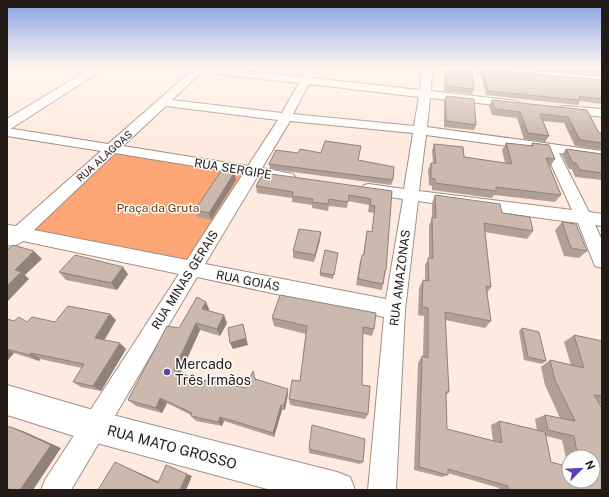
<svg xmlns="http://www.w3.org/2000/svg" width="609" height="497" viewBox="0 0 609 497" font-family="'Public Sans',sans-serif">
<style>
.green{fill:#fba674}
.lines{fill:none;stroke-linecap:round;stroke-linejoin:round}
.stream{fill:#9287df;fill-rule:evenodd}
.street-casing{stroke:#a18f85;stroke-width:2}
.secondary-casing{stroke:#a18f85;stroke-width:2}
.street{fill:#fff;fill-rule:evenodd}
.secondary{fill:#fff;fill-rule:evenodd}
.wall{fill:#af9f96;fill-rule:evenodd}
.shaded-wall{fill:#8f827a}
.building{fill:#ccb9ae;stroke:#8f827a}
.poi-dot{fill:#5b3fb7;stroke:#fcfcfc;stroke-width:1.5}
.labels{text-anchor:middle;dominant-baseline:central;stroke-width:3;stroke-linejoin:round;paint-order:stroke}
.far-street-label{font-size:10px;fill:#221b17;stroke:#fcfcfc}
.street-label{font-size:12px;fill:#221b17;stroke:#fcfcfc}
.park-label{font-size:12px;fill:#733912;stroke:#fcfcfc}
.near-poi-label{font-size:14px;fill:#221b17;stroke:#fcfcfc;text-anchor:start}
.near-street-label{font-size:14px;fill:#221b17;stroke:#fcfcfc}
</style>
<rect width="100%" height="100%" fill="#feeadf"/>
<!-- green -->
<path class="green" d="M112,151L244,174L191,263L26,232Z"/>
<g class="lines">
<!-- stream -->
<path class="stream" d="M14,68H17L7,71V69Z"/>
<!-- street casing -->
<g class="street-casing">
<path id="street" d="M195,68H213L302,77L307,68H317L312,78L420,90L422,68H432L431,91L516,101L522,104L516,107L430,98L427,127L602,151V159L559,153L589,212L602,214V226L595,225L602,240V268L595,266L578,223L418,201L405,310L396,490H368L384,317L197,277L71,490H41L45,480L179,274L23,241C17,245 14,247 7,245V225L16,226L101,151L7,136V128L108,144ZM201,72L299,83L282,113L172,100ZM309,84L419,97L414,126L293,114ZM166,106L278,120L248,166L123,146ZM290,121L413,133L404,189L369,184L364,185L361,189L364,193L369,194L403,199L386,299L205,264L257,177L288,182L293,180L295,177L293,174L262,168ZM426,135L545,151L572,210L419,191ZM115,153L243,174L187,260L34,230Z
M467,68H500L602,77V83L472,71Z
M563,106L602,109V117L559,111L557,109Z"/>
</g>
<!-- secondary casing -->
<g class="secondary-casing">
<path id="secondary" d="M91,68H105L12,128L7,130V119Z
M7,385L93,410L337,472L350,477L355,490H271L93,442L7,415Z"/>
</g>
<!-- street -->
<use href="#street" class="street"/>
<!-- secondary -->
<use href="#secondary" class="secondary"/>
</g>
<!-- wall -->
<path class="wall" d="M444,68H472L474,89L472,94L444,91Z
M512,68H602V76Z
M482,69L602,80V104L580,101L578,105L486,95L480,73Z
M446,96L476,125L474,130L444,127V101Z
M492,100L587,110L599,133H602V150L575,146L564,123L543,121L549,136L545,142L524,139L517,118L492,115L489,106Z
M506,143L531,146L532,143L555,159L550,167L549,166L561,195L555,202L494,195L492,198L432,190V186L429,185L428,170L431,163H433L432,151L434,144L464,157L505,163L502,150Z
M566,149L602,154V180L575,177L572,169H569L562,155Z
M360,151L358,160L393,180L391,185L270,169L269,164L298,153H321Z
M234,173L236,180L211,220L198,217L195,210Z
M256,186L392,191L386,270L382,290L356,285L360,261L363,255L367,231L372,232L374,213L368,212L369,205L348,201L347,208L329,206L328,211L312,208V205L292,202V198L257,193Z
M435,195L502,213L533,231L527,239L485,232L491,287L487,293L491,321L485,328L445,320L449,392L446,395L447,429L493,441L491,425L499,421L537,430L535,419L545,415L560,418L545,385L541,367L550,360L571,365L564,342L574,335L602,341V404H600L602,490H499V488L448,473V475L442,477L414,470L418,363L422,356L423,357L424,316L418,315L419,288L423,280L425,281V265L429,258V226L432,217V203ZM546,436L562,440L568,467L551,462ZM569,457H593V481H569Z
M562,222L587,251L579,258L564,256L555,230Z
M320,240L314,262L293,258V251Z
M338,253L333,279L320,276V273Z
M59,272L128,274L117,290L66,280Z
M280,295L374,329L372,336L363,334L362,385L368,414L365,419L290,405L289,399L300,381L306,334L274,326L272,318Z
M209,309L208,311L227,323L220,336L200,330L181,373L204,383L246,388L253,371L256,380L288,394L285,410H282L274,437L224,421L222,426L196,421L191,416V415L167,403L162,413L136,406L128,400L179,328Z
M110,314L116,320L104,340L126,349L101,391L81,387L73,382L82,368L40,359L39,361L14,353L8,360H7V319L14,321L27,322H55Z
M522,328L546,361L542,364L524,360L519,331Z
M309,449L363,462L360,464L309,453Z"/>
<!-- shaded-wall -->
<path class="shaded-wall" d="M234,173L236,180L211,220L209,213Z
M321,232L320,240L314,262L315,255Z
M34,251L42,259L25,275L29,279L7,302V286L15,270Z
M123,267L128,274L117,290L111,283Z
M206,302L209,309L206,317L202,309Z
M110,314L116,320L102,344L95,338Z
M224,315L227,323L220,336L217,329Z
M196,323L200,330L179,376L174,370Z
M243,324L248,345L233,349L230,343Z
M120,343L126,349L101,391L93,386Z
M7,350L14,353L8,360L7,359Z
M31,353L40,359L39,361L29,355Z
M288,389V394L285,410L284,405Z
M160,398L167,403L162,413L156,408Z
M281,405L282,410L274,437L273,433Z
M220,417L224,421L222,426L218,422Z
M11,427L23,431L61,448L33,490H20Z
M115,462L122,465L164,484L158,483Z
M187,474L192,476L186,490H180Z"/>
<!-- building -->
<path class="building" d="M446,68H472L474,89L446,86Z
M560,68H602V71Z
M482,69L602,80V99L579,96L580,100L488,91Z
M446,96L474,99L476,125L446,121Z
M492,100L587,110L599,133H602V143L580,140L568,117L540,114L549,136L528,133L520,112L495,109Z
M325,141L361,146L358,160L394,167L393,180L269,164L276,150L298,153L300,149L321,153Z
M506,143L533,146L532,143L549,145L555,159L546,158L561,195L496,187V191L435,183V179L431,178V163H436L434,144L463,147L464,157L512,164Z
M566,149L602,154V173L580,170L576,163H573Z
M221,171L234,173L209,213L195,210Z
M264,173L392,191L386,270H385L383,284L358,279L362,255H364L367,231L372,232L375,206L370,205L371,199L349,195L348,202L329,199L328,204L312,202L313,199L292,196L293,192L256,186Z
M435,195L500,204L502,213L530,217L533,231L484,223L491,287L486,286L491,321L445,312L449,392H446L447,429L502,443L499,421L545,432L551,462L569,467V481H593V457H578L574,436L548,430L545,415L575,421L555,380L550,360L584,368L574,335L602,341V396L594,395L602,408V490H508V486L448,469V475L419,467L422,356L428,358V308L422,307L423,280L429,281L428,258H433L432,217L436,218Z
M562,222L576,224L587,251L571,248Z
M299,229L321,232L315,255L293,251Z
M13,245L34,251L15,270L21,272L7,286V250Z
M325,250L338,253L334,275L320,273Z
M75,255L123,267L111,283L59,272Z
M280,295L376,313L374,329L363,327L362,385L370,386L368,414L289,399L292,380L300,381L307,326L272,318Z
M197,297L206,302L202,309L224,315L217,329L196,323L174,370L204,383L205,380L246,388L253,371L255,379L288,389L284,405H281L273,433L220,417L218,422L191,416L192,413L160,398L156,408L128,400L167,326L179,328Z
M68,306L110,314L95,338L120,343L93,386L73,382L84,364L31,353L29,355L7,349V319L14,321L19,317L27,322L32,317L55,322Z
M243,324L246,338L230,343L228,328Z
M522,328L539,332L546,361L528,357Z
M312,425L365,439L363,462L309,449Z
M7,427H11L51,445L20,490H11L7,488Z
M115,462L158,483L166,465L187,474L180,490H98Z"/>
<!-- sky -->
<linearGradient id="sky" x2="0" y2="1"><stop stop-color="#85a2e4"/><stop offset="0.5" stop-color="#fff6f1"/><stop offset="1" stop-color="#fff6f1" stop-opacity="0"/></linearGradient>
<rect width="609" height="137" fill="url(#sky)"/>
<!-- markers -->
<circle class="poi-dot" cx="167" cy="372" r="4"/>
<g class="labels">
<!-- far-street labels -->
<g class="far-street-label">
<text transform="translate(104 156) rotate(-42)">RUA ALAGOAS</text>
</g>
<!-- street labels -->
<g class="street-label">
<text transform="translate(233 169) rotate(9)">RUA SERGIPE</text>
<text transform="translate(400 278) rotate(-83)">RUA AMAZONAS</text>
<text transform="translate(185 280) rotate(-58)">RUA MINAS GERAIS</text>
<text transform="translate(248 281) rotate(11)">RUA GOIÁS</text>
</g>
<!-- park labels -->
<g class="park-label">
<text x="158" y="208">Praça da Gruta</text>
</g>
<!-- near-poi labels -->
<g class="near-poi-label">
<text x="175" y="364">Mercado<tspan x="175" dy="16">Três Irmãos</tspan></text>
</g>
<!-- near-street labels -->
<g class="near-street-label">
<text transform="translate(172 447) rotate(15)">RUA MATO GROSSO</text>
</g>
</g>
<!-- border -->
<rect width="609" height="497" fill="none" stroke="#221b17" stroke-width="16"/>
<!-- north arrow -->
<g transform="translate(581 469) rotate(66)"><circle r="19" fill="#fcfcfc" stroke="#a5a2a0"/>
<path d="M0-3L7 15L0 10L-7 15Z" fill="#5b3fb7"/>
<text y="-6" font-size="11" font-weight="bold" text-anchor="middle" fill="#221b17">N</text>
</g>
</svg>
